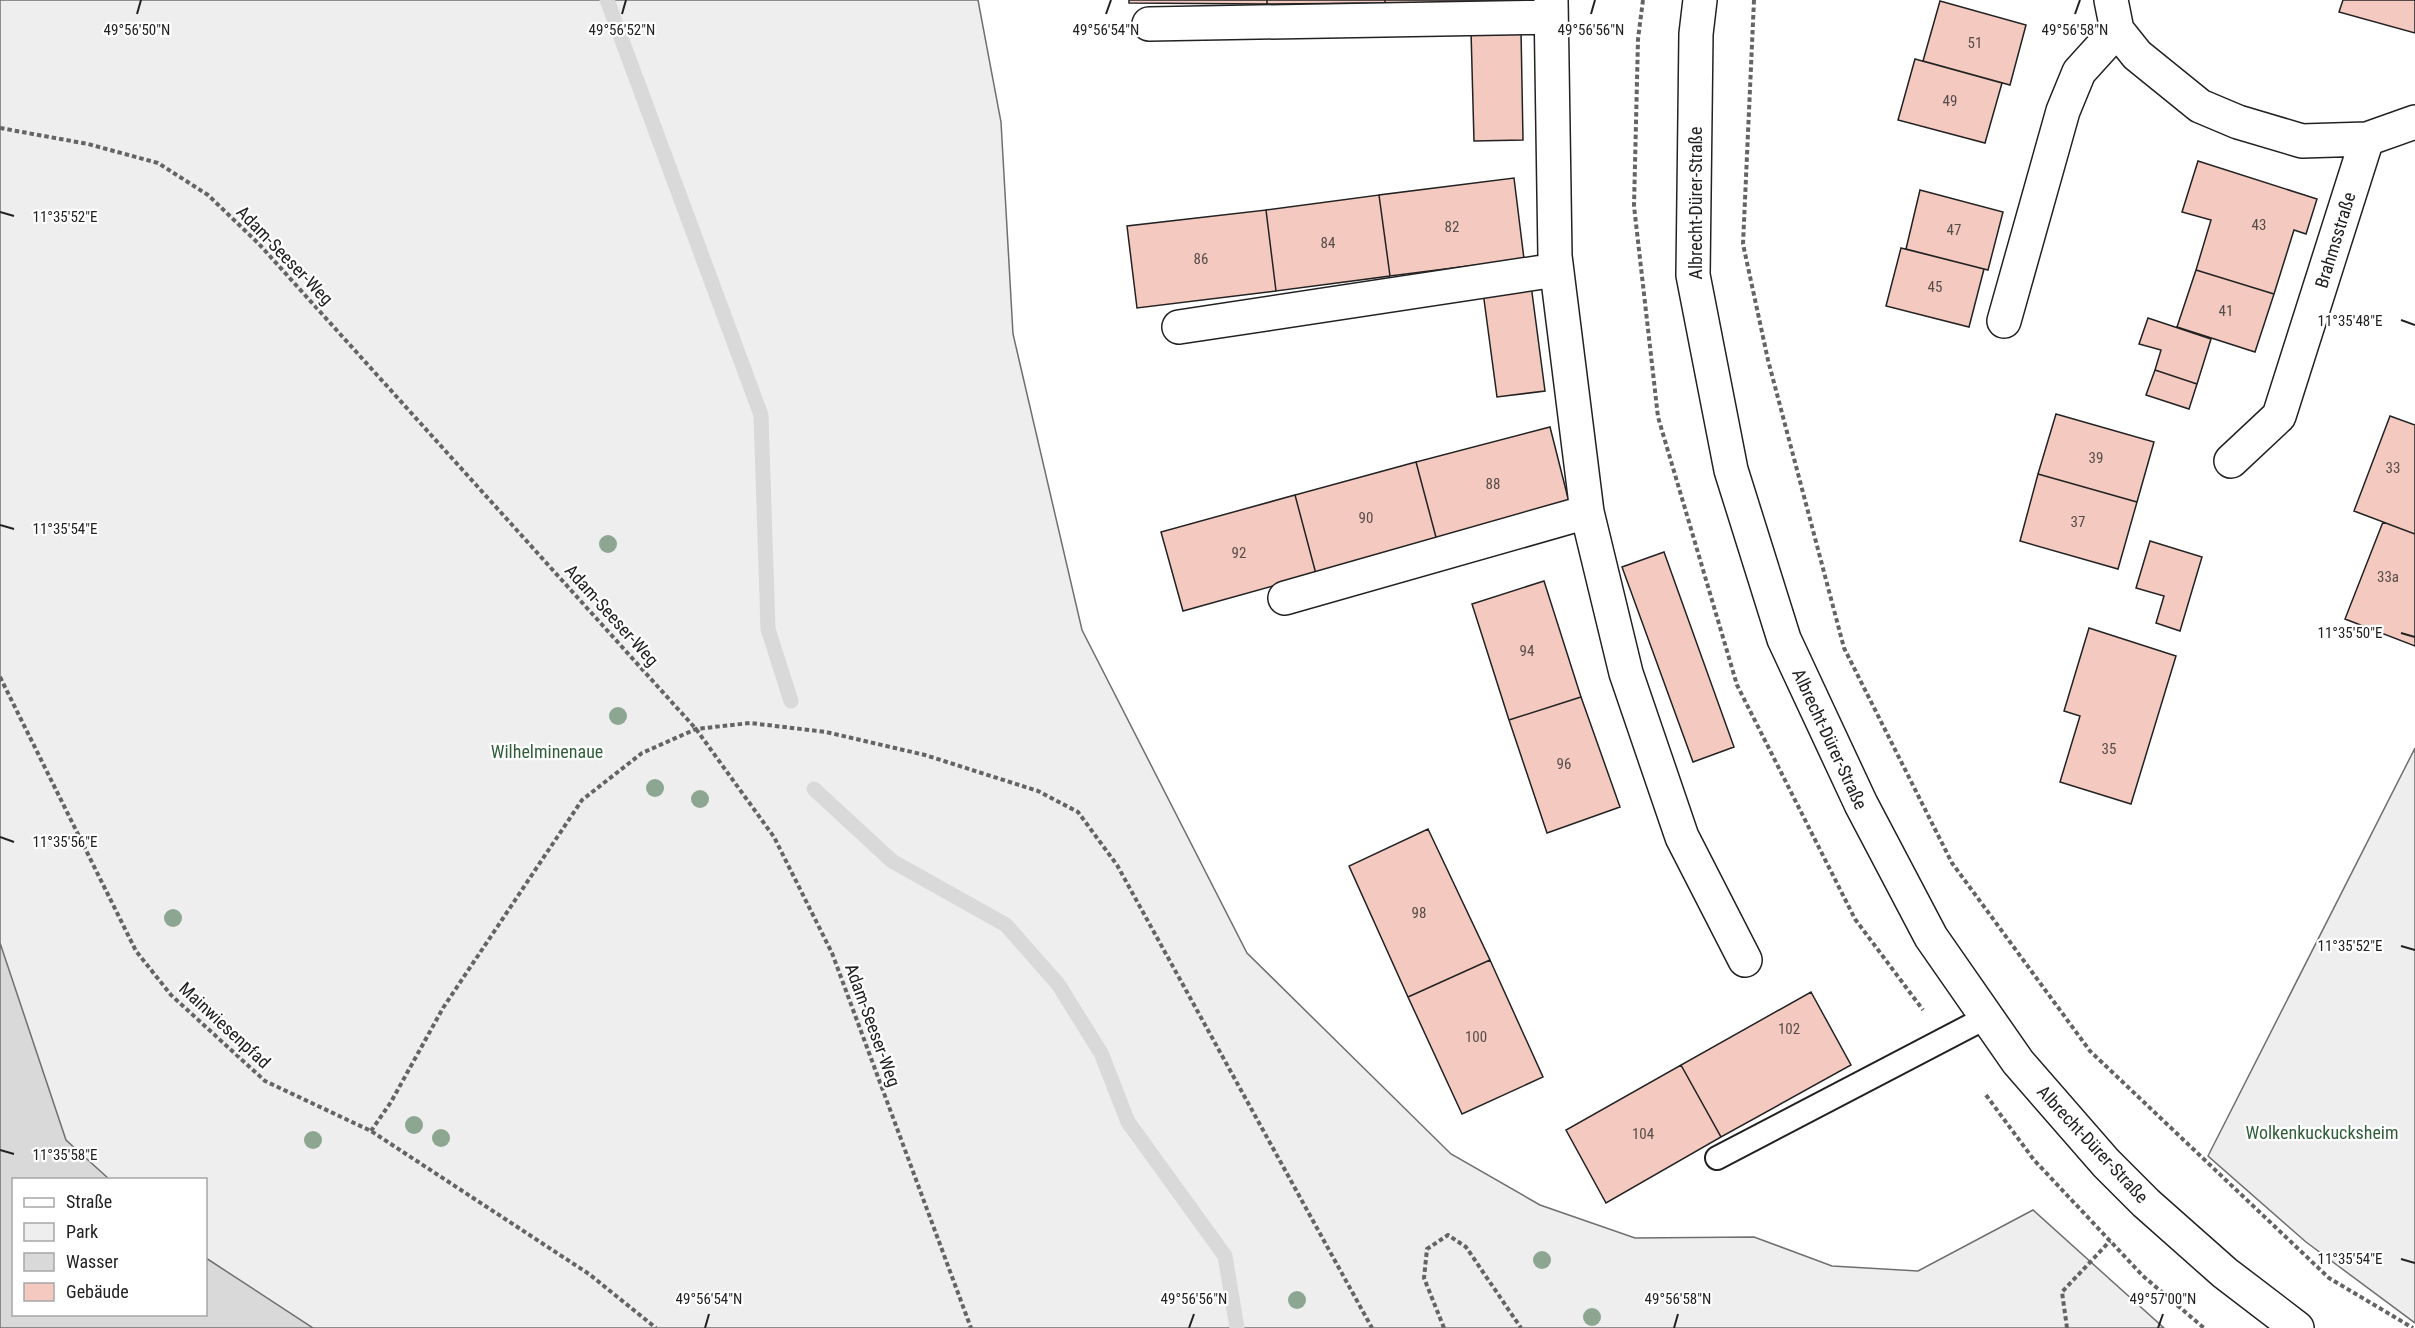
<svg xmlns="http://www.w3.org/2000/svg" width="2415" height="1328" viewBox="0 0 2415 1328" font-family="'Roboto Condensed',sans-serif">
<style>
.green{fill:#eee;stroke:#6f6f6f;stroke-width:1.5;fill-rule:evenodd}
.water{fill:#d9d9d9;stroke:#6f6f6f;stroke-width:1.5}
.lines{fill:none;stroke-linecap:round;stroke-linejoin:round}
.stream{stroke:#d9d9d9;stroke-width:15}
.building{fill:#f3c9c0;stroke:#222;stroke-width:1.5}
.service-casing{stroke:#222;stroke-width:26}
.minor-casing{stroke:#222;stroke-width:36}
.primary-casing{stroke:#222;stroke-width:36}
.path{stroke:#646464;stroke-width:4;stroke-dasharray:4.5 3;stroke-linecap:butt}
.service{stroke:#fff;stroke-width:22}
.minor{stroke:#fff;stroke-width:33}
.primary{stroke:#fff;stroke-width:33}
.tree{fill:#8da692}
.ticks{fill:none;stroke:#222;stroke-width:2}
.labels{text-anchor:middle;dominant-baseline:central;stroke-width:4.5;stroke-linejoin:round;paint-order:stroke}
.number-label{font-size:15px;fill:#564c4a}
.street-label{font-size:18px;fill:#222;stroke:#fff}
.park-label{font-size:18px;fill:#2f5e38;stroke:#fff}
.ticks-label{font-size:15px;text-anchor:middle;fill:#222;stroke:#fff;stroke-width:4.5;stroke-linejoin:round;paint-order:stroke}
</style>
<rect width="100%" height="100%" fill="#fff"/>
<!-- green -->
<path class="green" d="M0,0H978L1001,122L1013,334L1082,630L1247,953L1451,1154L1540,1205L1635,1238L1754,1237L1832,1266L1918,1271L2033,1210L2164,1328H0ZM14,1180H206V1314H14Z
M2415,748V1323L2306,1242L2208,1156Z"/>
<!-- water -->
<path class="water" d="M0,943L66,1140L109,1179L14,1180V1314H206V1258L313,1328H0Z"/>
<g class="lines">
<!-- stream -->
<path class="stream" d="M607,0L761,415L768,629L791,701
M814,789L892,861L1006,925L1058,984L1101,1053L1128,1122L1225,1256L1237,1328"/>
</g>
<!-- building -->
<path class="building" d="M1129,0H1267V4L1129,3Z
M1267,0H1385V3L1267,4Z
M1385,0H1516V3H1385Z
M2343,0H2415V33L2339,12Z
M1940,1L2026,25L2010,85L1923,61Z
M1521,30L1523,140L1474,141L1471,31Z
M1915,59L2002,83L1985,143L1898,120Z
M2198,161L2317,199L2306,234L2294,230L2274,294L2196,270L2211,220L2182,212Z
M1514,178L1524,259L1390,276L1379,195Z
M1920,190L2003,212L1988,270L1906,249Z
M1379,195L1390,276L1276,291L1266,210Z
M1266,210L1276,291L1137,308L1127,226Z
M1901,248L1984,269L1969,327L1886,306Z
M2196,270L2274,294L2255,352L2177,327Z
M1531,285L1545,391L1497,397L1483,292Z
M2148,318L2211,339L2197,384L2155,370L2161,350L2139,344Z
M2155,370L2197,384L2189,409L2146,395Z
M2056,414L2154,442L2137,502L2038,474Z
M2390,416L2415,425V534L2354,511Z
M1550,427L1570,506L1437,541L1416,462Z
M1416,462L1437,541L1316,574L1295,495Z
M2038,474L2137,502L2118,569L2020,541Z
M1295,495L1316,574L1183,611L1161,532Z
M2383,522L2415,534V646L2345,619Z
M2150,541L2202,557L2180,631L2156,623L2164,596L2136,588Z
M1664,552L1734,747L1693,762L1622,567Z
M1544,581L1581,697L1509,720L1472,604Z
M2089,628L2176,656L2131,804L2060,782L2080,716L2064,711Z
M1581,697L1620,807L1547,833L1509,720Z
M1428,829L1490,960L1408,997L1349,866Z
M1490,960L1543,1077L1462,1114L1408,997Z
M1811,992L1851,1065L1721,1137L1681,1065Z
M1681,1065L1721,1137L1606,1203L1566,1130Z"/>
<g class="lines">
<!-- service casing -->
<g class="service-casing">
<path id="service" d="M1717,1158L1987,1017"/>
</g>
<!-- minor casing -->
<g class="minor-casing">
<path id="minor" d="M1551,0L1555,256L1587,512L1626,673L1682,837L1745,960
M2111,0L2117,30L2137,55L2200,106L2238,122L2302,141L2367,139L2415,122
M1149,24L1551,17
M2004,321L2063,111L2079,72L2117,30
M1179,327L1556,270
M2231,461L2279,416L2367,139
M1285,598L1587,512"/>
</g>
<!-- primary casing -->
<g class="primary-casing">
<path id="primary" d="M1700,0L1696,34L1693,275L1731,470L1784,639L1861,804L1931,937L2018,1062L2106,1163L2146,1203L2225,1273L2297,1328"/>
</g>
<!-- path -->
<path class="path" d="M1643,0L1638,39L1634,206L1658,417L1737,685L1855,919L1923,1010
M1754,0L1743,244L1768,360L1844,648L1952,863L2090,1051L2329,1278L2413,1328
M0,128L88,144L158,163L208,195L259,244L696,729L774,837L832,953L971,1328
M0,677L136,951L171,995L265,1081L371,1131L589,1274L656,1328
M1986,1095L2034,1160L2143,1276L2204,1328
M371,1131L391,1102L443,1008L582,800L642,753L696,729L750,723L826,732L925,755L1038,791L1078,812L1117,865L1372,1328
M1444,1328L1424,1278L1427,1249L1448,1235L1466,1247L1521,1328
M2067,1328L2062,1292L2110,1241"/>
<!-- service -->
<use href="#service" class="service"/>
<!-- minor -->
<use href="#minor" class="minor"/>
<!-- primary -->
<use href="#primary" class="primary"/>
</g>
<!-- trees -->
<g class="tree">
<circle cx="608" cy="544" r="9"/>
<circle cx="618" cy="716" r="9"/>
<circle cx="655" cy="788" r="9"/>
<circle cx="700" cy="799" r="9"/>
<circle cx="173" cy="918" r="9"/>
<circle cx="414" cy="1125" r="9"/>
<circle cx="441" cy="1138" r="9"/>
<circle cx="313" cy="1140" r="9"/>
<circle cx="1542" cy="1260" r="9"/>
<circle cx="1297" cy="1300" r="9"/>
<circle cx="1592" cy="1317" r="9"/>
</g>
<!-- ticks -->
<path class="ticks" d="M137,14L141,0M622,14L626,0M1106,14L1111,0M1591,14L1595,0M2075,14L2080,0M0,212L14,216M2401,320L2415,325M0,525L14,529M2401,633L2415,637M0,837L14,842M2401,946L2415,950M0,1150L14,1154M2401,1259L2415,1263M705,1328L709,1314M1189,1328L1194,1314M1674,1328L1678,1314M2158,1328L2163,1314"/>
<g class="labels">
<!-- number labels -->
<g class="number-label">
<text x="1975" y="43">51</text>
<text x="1950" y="101">49</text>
<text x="2259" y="225">43</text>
<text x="1452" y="227">82</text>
<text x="1954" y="230">47</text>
<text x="1328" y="243">84</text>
<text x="1201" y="259">86</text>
<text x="1935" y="287">45</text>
<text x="2226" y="311">41</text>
<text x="2096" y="458">39</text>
<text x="2393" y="468">33</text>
<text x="1493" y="484">88</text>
<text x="1366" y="518">90</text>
<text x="2078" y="522">37</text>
<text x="1239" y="553">92</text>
<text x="2388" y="577">33a</text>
<text x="1527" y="651">94</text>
<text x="2109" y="749">35</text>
<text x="1564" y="764">96</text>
<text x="1419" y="913">98</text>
<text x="1789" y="1029">102</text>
<text x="1476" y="1037">100</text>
<text x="1643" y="1134">104</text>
</g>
<!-- street labels -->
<g class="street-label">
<text transform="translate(1695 203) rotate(-90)">Albrecht-Dürer-Straße</text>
<text transform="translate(2335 240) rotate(-73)">Brahmsstraße</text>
<text transform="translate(285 255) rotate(46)">Adam-Seeser-Weg</text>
<text transform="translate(612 615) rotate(48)">Adam-Seeser-Weg</text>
<text transform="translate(1830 739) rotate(65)">Albrecht-Dürer-Straße</text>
<text transform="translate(225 1025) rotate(43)">Mainwiesenpfad</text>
<text transform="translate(873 1025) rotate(70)">Adam-Seeser-Weg</text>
<text transform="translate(2093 1144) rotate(47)">Albrecht-Dürer-Straße</text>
</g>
<!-- park labels -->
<g class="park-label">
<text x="547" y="751">Wilhelminenaue</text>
<text x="2322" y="1132">Wolkenkuckucksheim</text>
</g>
</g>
<g class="ticks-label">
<text x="137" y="35">49°56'50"N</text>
<text x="622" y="35">49°56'52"N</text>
<text x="1106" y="35">49°56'54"N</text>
<text x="1591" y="35">49°56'56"N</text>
<text x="2075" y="35">49°56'58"N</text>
<text x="65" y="222">11°35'52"E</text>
<text x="2350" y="326">11°35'48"E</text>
<text x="65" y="534">11°35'54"E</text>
<text x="2350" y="638">11°35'50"E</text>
<text x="65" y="847">11°35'56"E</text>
<text x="2350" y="951">11°35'52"E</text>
<text x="65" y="1160">11°35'58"E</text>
<text x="2350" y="1264">11°35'54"E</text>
<text x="709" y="1304">49°56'54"N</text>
<text x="1194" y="1304">49°56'56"N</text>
<text x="1678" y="1304">49°56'58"N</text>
<text x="2163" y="1304">49°57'00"N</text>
</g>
<!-- legend -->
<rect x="12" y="1178" width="195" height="138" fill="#ffffff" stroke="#a7a7a7" stroke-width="1.5"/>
<rect x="24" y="1198" width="30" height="9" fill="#ffffff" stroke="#a7a7a7" stroke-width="1.5"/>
<text x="66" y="1208" font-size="18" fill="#222222">Straße</text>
<rect x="24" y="1223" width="30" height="18" fill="#eeeeee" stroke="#a7a7a7" stroke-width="1.5"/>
<text x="66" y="1238" font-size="18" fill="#222222">Park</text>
<rect x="24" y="1253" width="30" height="18" fill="#d9d9d9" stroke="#a7a7a7" stroke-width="1.5"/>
<text x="66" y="1268" font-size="18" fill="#222222">Wasser</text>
<rect x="24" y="1283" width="30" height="18" fill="#f3c9c0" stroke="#a7a7a7" stroke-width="1.5"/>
<text x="66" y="1298" font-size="18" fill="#222222">Gebäude</text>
</svg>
